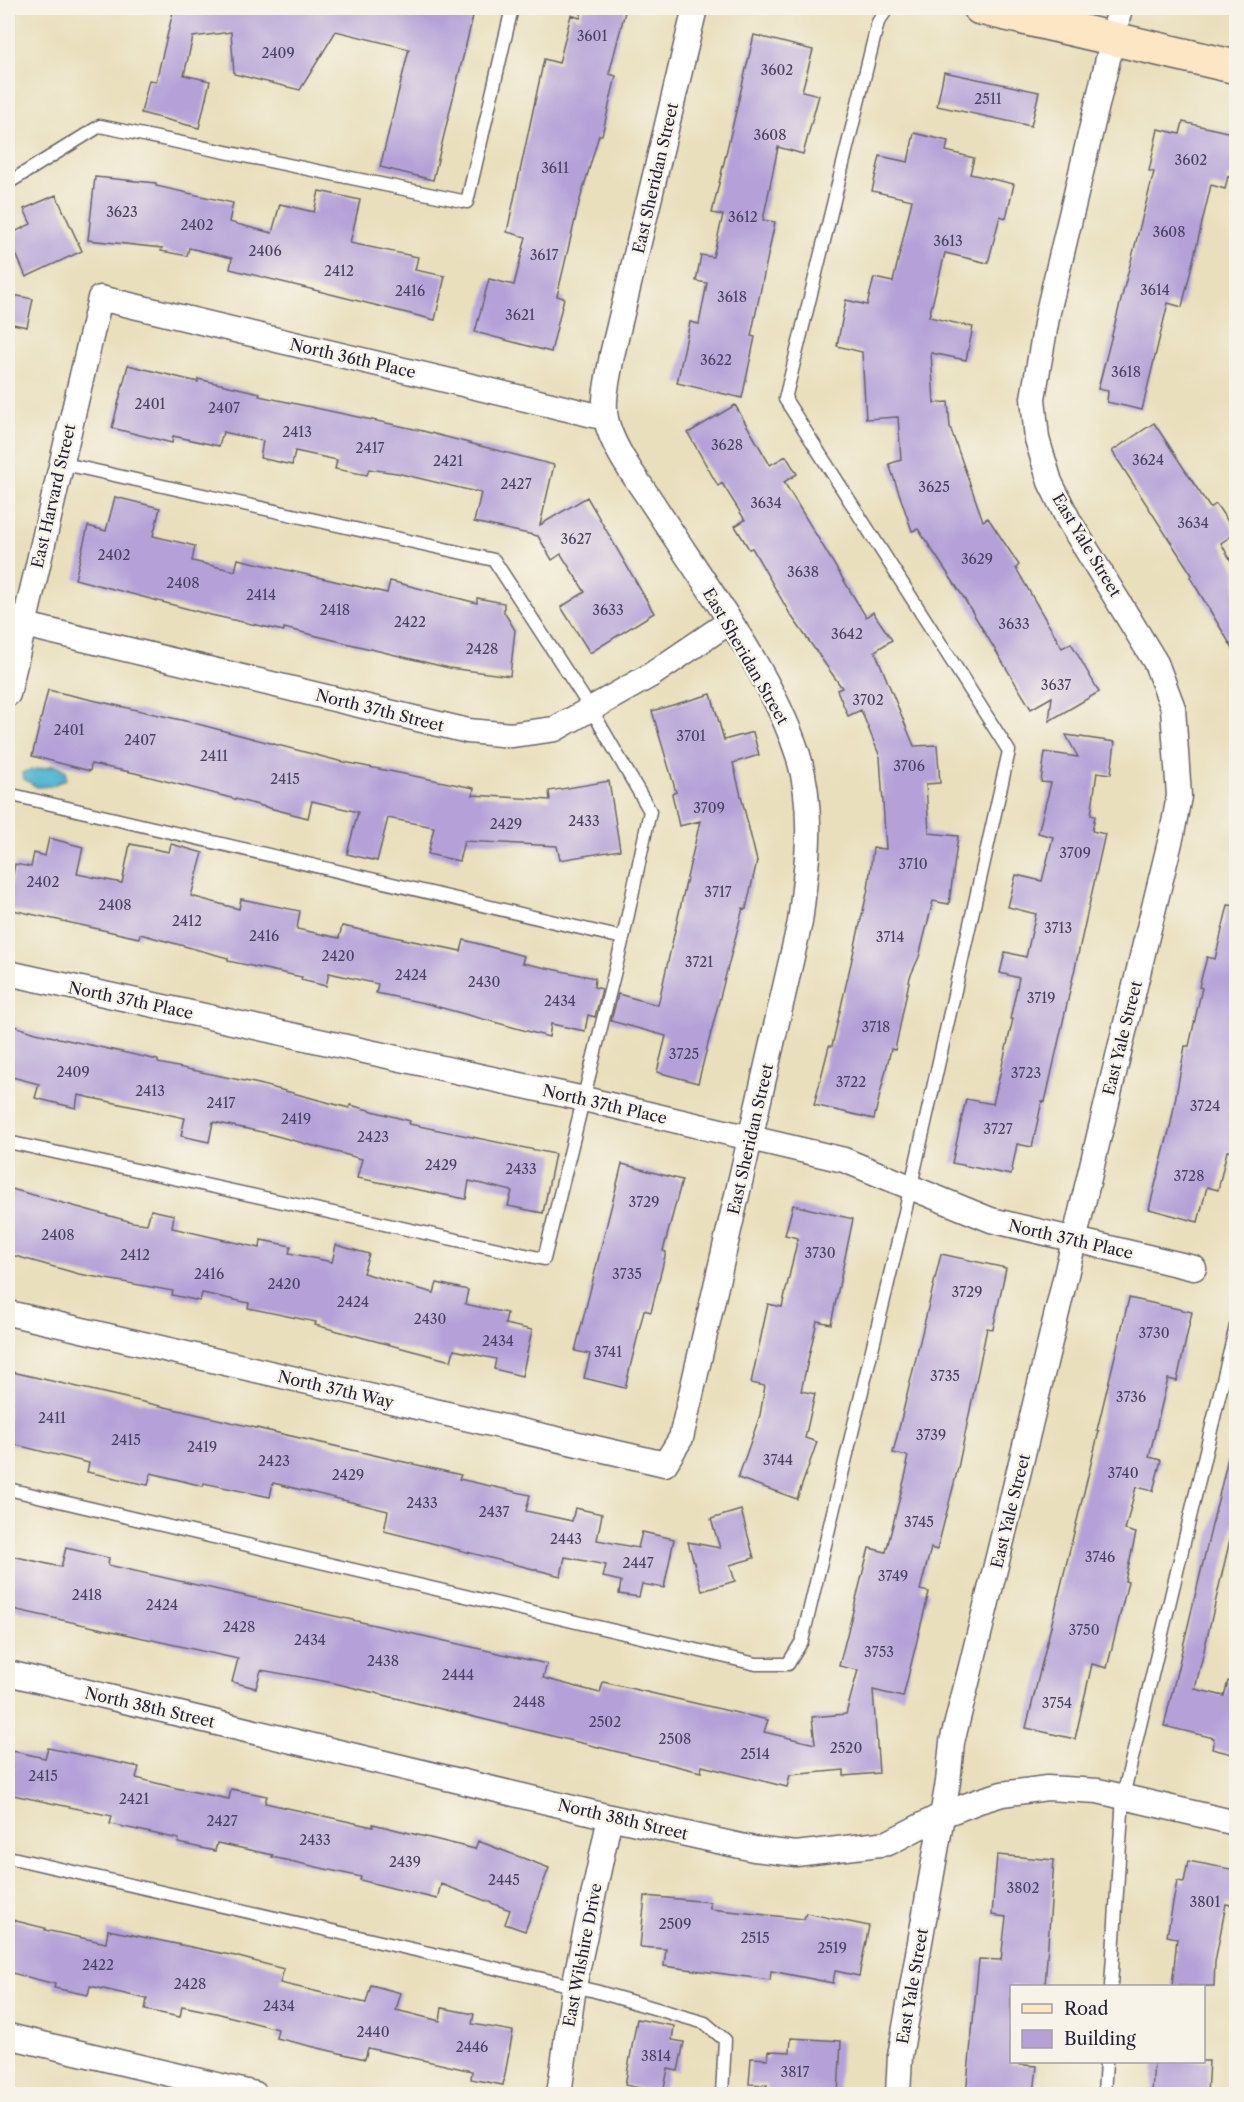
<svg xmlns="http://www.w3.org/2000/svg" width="1244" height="2102" viewBox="0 0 1244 2102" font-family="'Libre Caslon Text',serif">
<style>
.water{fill:#50b4cf;stroke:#396b85;stroke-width:1.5}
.building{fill:#b5a1d8}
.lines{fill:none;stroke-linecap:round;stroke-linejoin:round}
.service-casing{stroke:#686468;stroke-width:15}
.minor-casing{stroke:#686468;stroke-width:27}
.secondary-casing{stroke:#686468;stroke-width:36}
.service{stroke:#fff;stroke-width:12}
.minor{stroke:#fff;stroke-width:24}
.secondary{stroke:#fce6c4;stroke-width:33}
.labels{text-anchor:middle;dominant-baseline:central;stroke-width:5;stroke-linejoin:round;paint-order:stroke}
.number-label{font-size:14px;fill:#474262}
.street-label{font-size:16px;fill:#22223b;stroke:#f7f3e8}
</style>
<rect width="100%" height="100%" fill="#f7f3e8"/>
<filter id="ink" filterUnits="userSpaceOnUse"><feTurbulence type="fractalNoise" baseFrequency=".0167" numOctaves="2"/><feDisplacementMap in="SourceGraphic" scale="12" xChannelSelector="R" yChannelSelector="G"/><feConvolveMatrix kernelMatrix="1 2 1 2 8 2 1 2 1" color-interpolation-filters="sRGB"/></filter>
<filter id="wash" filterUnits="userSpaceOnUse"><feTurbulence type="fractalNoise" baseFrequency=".008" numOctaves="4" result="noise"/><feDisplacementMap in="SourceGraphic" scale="24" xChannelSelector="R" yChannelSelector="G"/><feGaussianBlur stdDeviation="1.35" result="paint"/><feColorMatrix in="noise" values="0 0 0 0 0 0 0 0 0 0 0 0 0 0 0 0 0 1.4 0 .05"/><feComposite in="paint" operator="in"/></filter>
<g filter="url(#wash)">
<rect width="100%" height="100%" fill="#e9dfbc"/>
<!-- water -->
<path class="water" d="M53,765L59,766L66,771V779L51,786L37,787L24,779L22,773C33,767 43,771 53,765Z"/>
<g id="blocks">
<!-- building -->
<path class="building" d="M174,8H475L433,180L380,167L409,49L336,31L300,90L234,74L231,32L193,37L184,75L210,81L199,128L141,113L149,80L156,81Z
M583,8H626L609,74L616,76L602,135H599L579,203L557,296L564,298L551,352L475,332L489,279L514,285L526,237L507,232L544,59L559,63L571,15L580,18Z
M754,35L813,50L802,91L819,95L803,154L778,147L763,220L775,222L751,336L755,337L742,398L677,383L690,322L699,324L707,283L696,281L701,255L713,257L723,215L712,213Z
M944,72L1039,92L1031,126L937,106Z
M1183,122L1236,134V179L1228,176L1225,189L1211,185L1182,307L1168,303L1142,410L1107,402L1108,391L1098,389L1154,172L1149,171L1158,129L1180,134Z
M914,133L948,141L946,151L974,158L970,174L1014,184L1006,218L1000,216L988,263L945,253L929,317L973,327L966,360L931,353L934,403L948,402L950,427L983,521L988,518L1019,565L1016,568L1062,648L1071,643L1099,692L1049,721L1052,697L1031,709L962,595L918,529L912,531L889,464L901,460L898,417L866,419L862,352L837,346L846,300L867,305L874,278L893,282L912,200L872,191L880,156L908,162Z
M95,177L156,183V186L233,203L229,222L272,233L280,204L314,212L319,191L360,200L350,243L418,257L415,270L445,276L435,320L230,269L232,258L189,248L187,256L161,251L162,248L88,240Z
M56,195L82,251L26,277L8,235L31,224L24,209Z
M8,294L33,299L27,327L8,323Z
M128,365L198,382V379L260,393L259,396L419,430L554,465L540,525L587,497L654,613L590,653L561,607L585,592L561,554L552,560L538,536L474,522L481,493L397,473L369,469L367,475L335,469L337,460L295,451L292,465L260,458L263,441L223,432L219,446L173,436L172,443L112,428Z
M735,405L770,465L786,456L797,474L784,482L866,617L873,612L892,640L875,651L914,746L937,745L940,783L926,784L929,833L958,836L949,904L933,901L919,957L910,977L895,1050L891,1049L874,1119L814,1105L829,1046H832L868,889L873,848L886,849L880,757L861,710L848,716L837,690L842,688L790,614L752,548L749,549L735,526L745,520L722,483L718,486L688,433Z
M1154,423L1210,508L1216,504L1236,533L1221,543L1236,570V654L1190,577L1192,575L1112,451Z
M115,497L160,508L153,536L195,546L192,561L235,571L238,559L387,593L390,581L477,603V598L504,603V612L515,630L510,676L449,668L284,628V631L211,615L75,579L88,526L106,531Z
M48,690L190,722L339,761L474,788L473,795L550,800L549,791L609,781L620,850L560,860L557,846L464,841L459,861L428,854L434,827L388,818L377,861L347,854L358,812L312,801L308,818L135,773L91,764L90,771L32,756Z
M711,694L724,740L753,732L759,755L733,763L757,861L746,909L743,908L698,1083L657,1072L666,1036L611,1021L618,994L658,1005L700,821L679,826L672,794L676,792L652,711Z
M1066,735L1115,742L1111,774L1097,772L1091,815L1095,816L1092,831L1105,834L1045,1102L1042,1101L1032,1147L1017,1144L1011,1175L952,1163L966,1099L993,1104L1013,1019H1010L1019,978L1000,973L1005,952L1026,957L1036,914L1008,907L1016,875L1042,881L1053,837L1038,833L1051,783L1041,782L1045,752L1078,757Z
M49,838L83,847L77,874L122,883L130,844L169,852L171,844L203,853L191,896L239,909L241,899L300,911L297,929L339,938L342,926L461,951L464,940L524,956L522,963L595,978L594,987L602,989L595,1017L588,1015L585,1031L551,1024L549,1037L424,1003L376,993L378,984L329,973L326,986L301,980L302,977L228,961V958L140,934L139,938L8,909V897L15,864L31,867L34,853L45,856Z
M1228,905L1236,906V1153L1227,1151L1218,1190L1207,1187L1198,1222L1149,1209L1171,1123L1185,1046H1189L1202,988L1199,987L1207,957L1215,959Z
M8,1024L36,1033L158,1060V1063L259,1084L349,1108L350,1105L410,1121L409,1124L555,1154L543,1213L508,1206L512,1191L469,1181L466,1199L357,1178L362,1159L262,1132L213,1122L209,1142L181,1136L185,1118L78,1095L76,1108L35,1098L39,1084L8,1076Z
M622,1164L682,1180L663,1251L666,1252L651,1312L644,1310L625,1388L584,1378L590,1354L575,1351Z
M8,1188L132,1222L147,1224L151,1210L174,1215L172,1228L260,1248L261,1240L291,1246L289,1253L332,1262L336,1245L369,1254L363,1273L434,1293L437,1283L468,1290L465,1304L507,1313L505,1324L532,1330L522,1376L494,1369L496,1359L454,1350L451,1361L315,1325L316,1322L248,1308L249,1303L202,1293L200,1301L172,1295L173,1291L79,1274L8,1254Z
M793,1205L853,1219L831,1324L817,1321L801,1391L815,1394L805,1438L817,1442L797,1499L738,1478L760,1415L765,1386L751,1383L768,1304L782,1307L798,1238L785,1235Z
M941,1254L1006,1268L993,1329L987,1328L958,1468L937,1550L931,1548L920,1590L929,1592L903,1697L873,1690L879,1773L844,1776V1770L790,1775L787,1787L702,1766L701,1772L334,1683L261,1670L256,1688L232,1682L238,1659L8,1608V1555L61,1567L66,1548L109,1558L108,1565L547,1664L543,1678L600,1693L603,1682L768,1720L764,1732L815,1744L812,1717L846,1714L858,1670L839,1666L869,1548L886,1552L908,1465H906L908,1456L893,1453Z
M1129,1298L1192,1312L1177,1381L1168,1379L1149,1457L1161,1460L1153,1491L1136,1487L1125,1530L1136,1533L1125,1581L1128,1582L1107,1668L1092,1664L1075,1739L1026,1728L1099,1431L1097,1430Z
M8,1371L461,1475L459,1479L530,1495L526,1511L572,1521L575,1508L602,1514L597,1540L638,1548L642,1532L674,1539L664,1588L642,1584L639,1597L619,1594L621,1581L603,1577L606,1565L565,1557L561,1576L384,1531L388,1511L273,1483L270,1497L204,1483L203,1486L151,1473L148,1485L87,1472L89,1463L8,1443Z
M1228,1458L1236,1459V1514L1195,1689L1224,1696L1228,1681L1236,1682V1755L1212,1749L1214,1738L1164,1726Z
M741,1510L754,1558L730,1565L735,1581L702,1591L688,1542L720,1548L711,1519Z
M48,1748L139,1767L136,1778L176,1788L229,1799L231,1789L267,1796L265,1803L373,1827V1824L475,1849L478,1841L549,1868L525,1931L505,1924L510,1910L441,1884L437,1899L360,1880L361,1877L272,1857L273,1855L217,1843L215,1851L178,1843L179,1839L110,1824L112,1816L8,1794V1750L45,1758Z
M997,1855L1054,1860L1045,1986H1011V2064L1037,2066L1034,2094H966L979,1959L1001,1960L1006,1917L992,1915Z
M1188,1861L1236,1870V1906L1226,1904L1215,1962L1214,1986H1172L1177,1938L1167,1936L1177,1881L1184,1882Z
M645,1896L710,1902V1909L804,1919L806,1913L869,1926L859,1976L835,1971L833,1983L771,1971L770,1980L664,1966L666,1949L640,1947Z
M8,1919L45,1928V1930L106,1943L108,1930L235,1956L284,1969L280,1983L366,2003L371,1985L401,1993L396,2010L440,2021L442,2008L474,2014L472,2024L513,2031L503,2085L471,2079L472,2071L368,2048L365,2059L276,2038L278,2029L216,2013L182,2006L180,2017L145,2010L147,1999L90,1986L88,1995L54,1988L55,1984L8,1972Z
M637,2019L674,2026L672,2040L684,2042L678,2071L668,2069L663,2093L625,2085Z
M791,2038L841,2041L838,2094H767V2085L749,2084L751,2058L768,2059L769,2051L790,2052Z
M1154,2061H1209L1207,2094H1152Z"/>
</g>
</g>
<g filter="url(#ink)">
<use href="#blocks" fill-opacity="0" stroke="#686468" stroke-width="1.5"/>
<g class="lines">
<!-- service casing -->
<g class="service-casing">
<path id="service" d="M8,183L100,126L467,202L512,8
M8,794L623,938
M8,1142L544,1259L623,938L650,811L591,709L494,560L60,463
M8,1489L756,1664H788L802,1641L905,1212L1009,751L785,399L878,22L888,8
M8,1857L595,1991L705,2023L725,2040L722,2094
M1111,1986L1123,1796L1236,1326
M1104,2094L1106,2062"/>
</g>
<!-- minor casing -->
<g class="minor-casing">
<path id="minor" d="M8,621L468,731L511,735L555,729L651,675L729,622
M8,694L100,298L606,418
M8,973L584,1099L844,1160L991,1220L1194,1268
M8,1313L665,1464L681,1438L800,922C807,867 815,810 798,755C772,674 704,583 657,510C640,483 613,451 606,419C602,399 609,375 612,355L695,8
M8,1673L610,1817L754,1849L796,1854L888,1843L942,1815L979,1801L1002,1794L1047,1788L1098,1791L1236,1823
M8,2036L255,2094
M559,2094L574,1986L610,1817
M898,2094L900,2056L948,1782L952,1742C1029,1440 1097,1137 1172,834L1179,796L1173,708L1156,663L1069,521L1050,482L1037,439L1033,398L1048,312L1120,8"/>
</g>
<!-- secondary casing -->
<g class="secondary-casing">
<path id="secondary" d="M980,8L1236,67"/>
</g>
<!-- service -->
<use href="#service" class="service"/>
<!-- minor -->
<use href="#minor" class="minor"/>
<!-- secondary -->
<use href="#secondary" class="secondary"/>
</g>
</g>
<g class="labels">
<!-- number labels -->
<g class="number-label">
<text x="592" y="36">3601</text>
<text x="278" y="53">2409</text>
<text x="777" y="70">3602</text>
<text x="988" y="99">2511</text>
<text x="770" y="135">3608</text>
<text x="1191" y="160">3602</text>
<text x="555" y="168">3611</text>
<text x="122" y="212">3623</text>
<text x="743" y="217">3612</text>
<text x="197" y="225">2402</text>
<text x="1169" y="232">3608</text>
<text x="948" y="241">3613</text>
<text x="265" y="251">2406</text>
<text x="544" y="255">3617</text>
<text x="339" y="271">2412</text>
<text x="1155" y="290">3614</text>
<text x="410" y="291">2416</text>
<text x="732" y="297">3618</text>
<text x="520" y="315">3621</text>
<text x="716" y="360">3622</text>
<text x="1126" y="372">3618</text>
<text x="150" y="404">2401</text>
<text x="224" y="408">2407</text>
<text x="297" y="432">2413</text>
<text x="727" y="445">3628</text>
<text x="370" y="448">2417</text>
<text x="1148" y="460">3624</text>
<text x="448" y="461">2421</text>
<text x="516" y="484">2427</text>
<text x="934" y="487">3625</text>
<text x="766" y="503">3634</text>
<text x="1193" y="523">3634</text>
<text x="576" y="539">3627</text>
<text x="114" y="555">2402</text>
<text x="977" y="559">3629</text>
<text x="803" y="572">3638</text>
<text x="183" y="583">2408</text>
<text x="261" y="595">2414</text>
<text x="335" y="610">2418</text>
<text x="608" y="610">3633</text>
<text x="410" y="622">2422</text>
<text x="1014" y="624">3633</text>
<text x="847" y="634">3642</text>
<text x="482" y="649">2428</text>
<text x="1056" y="685">3637</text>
<text x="868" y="700">3702</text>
<text x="69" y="730">2401</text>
<text x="691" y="736">3701</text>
<text x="140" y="740">2407</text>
<text x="214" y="756">2411</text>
<text x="909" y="766">3706</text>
<text x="285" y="779">2415</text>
<text x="709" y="808">3709</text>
<text x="584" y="821">2433</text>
<text x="506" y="824">2429</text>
<text x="1075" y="853">3709</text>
<text x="913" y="864">3710</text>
<text x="43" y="882">2402</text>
<text x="718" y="892">3717</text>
<text x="115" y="905">2408</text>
<text x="187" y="921">2412</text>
<text x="1058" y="928">3713</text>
<text x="264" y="936">2416</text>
<text x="890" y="937">3714</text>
<text x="338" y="956">2420</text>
<text x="699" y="962">3721</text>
<text x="411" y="975">2424</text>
<text x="484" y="982">2430</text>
<text x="1041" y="998">3719</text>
<text x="560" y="1001">2434</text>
<text x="876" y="1027">3718</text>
<text x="684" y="1054">3725</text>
<text x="73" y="1072">2409</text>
<text x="1026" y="1073">3723</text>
<text x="851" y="1082">3722</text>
<text x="150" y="1091">2413</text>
<text x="221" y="1103">2417</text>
<text x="1205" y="1106">3724</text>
<text x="296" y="1119">2419</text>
<text x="998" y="1129">3727</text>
<text x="373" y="1137">2423</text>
<text x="441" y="1165">2429</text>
<text x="521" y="1169">2433</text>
<text x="1189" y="1176">3728</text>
<text x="644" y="1202">3729</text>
<text x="58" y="1235">2408</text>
<text x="820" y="1253">3730</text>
<text x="135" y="1255">2412</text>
<text x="209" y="1274">2416</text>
<text x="627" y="1274">3735</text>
<text x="284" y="1284">2420</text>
<text x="967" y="1292">3729</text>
<text x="353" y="1302">2424</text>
<text x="430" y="1319">2430</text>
<text x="1154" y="1333">3730</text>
<text x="498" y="1341">2434</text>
<text x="608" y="1352">3741</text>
<text x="945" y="1376">3735</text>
<text x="1131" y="1397">3736</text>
<text x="52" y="1418">2411</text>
<text x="931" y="1435">3739</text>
<text x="126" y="1440">2415</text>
<text x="202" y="1447">2419</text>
<text x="778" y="1460">3744</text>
<text x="274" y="1461">2423</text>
<text x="1123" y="1473">3740</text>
<text x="348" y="1475">2429</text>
<text x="422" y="1503">2433</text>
<text x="494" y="1512">2437</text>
<text x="919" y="1522">3745</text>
<text x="566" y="1539">2443</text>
<text x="1100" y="1557">3746</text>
<text x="638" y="1563">2447</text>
<text x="893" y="1576">3749</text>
<text x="87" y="1595">2418</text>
<text x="162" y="1605">2424</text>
<text x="239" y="1627">2428</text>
<text x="1084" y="1630">3750</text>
<text x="310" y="1640">2434</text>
<text x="879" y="1652">3753</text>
<text x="383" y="1661">2438</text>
<text x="458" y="1675">2444</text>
<text x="529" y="1702">2448</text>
<text x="1057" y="1703">3754</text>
<text x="605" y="1722">2502</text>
<text x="675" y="1739">2508</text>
<text x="846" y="1748">2520</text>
<text x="755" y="1754">2514</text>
<text x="43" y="1776">2415</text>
<text x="134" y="1799">2421</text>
<text x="222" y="1821">2427</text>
<text x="315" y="1840">2433</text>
<text x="405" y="1862">2439</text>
<text x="504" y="1880">2445</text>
<text x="1023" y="1888">3802</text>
<text x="1205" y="1902">3801</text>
<text x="675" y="1924">2509</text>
<text x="755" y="1938">2515</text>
<text x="832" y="1948">2519</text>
<text x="98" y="1965">2422</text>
<text x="190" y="1984">2428</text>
<text x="279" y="2006">2434</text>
<text x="373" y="2032">2440</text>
<text x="472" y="2047">2446</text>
<text x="656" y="2056">3814</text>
<text x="795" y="2072">3817</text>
</g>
<!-- street labels -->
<g class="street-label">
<text transform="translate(655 178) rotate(-77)">East Sheridan Street</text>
<text transform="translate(353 358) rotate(13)">North 36th Place</text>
<text transform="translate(53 496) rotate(-77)">East Harvard Street</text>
<text transform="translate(1087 545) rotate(59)">East Yale Street</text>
<text transform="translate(746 656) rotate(60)">East Sheridan Street</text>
<text transform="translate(380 710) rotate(14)">North 37th Street</text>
<text transform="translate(131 1000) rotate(12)">North 37th Place</text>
<text transform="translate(1122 1038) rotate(-76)">East Yale Street</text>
<text transform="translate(605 1104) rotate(13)">North 37th Place</text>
<text transform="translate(750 1139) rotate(-77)">East Sheridan Street</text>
<text transform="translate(1071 1239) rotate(13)">North 37th Place</text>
<text transform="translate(336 1389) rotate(13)">North 37th Way</text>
<text transform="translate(1010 1511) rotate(-76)">East Yale Street</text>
<text transform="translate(150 1707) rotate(13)">North 38th Street</text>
<text transform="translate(623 1819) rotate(13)">North 38th Street</text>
<text transform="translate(582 1955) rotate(-79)">East Wilshire Drive</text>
<text transform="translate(912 1986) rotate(-80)">East Yale Street</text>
</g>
</g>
<!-- margin -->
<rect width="1244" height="2102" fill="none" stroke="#f7f3e8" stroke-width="30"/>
<!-- legend -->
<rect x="1010" y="1985" width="195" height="78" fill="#f7f3e8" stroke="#a29fa3" stroke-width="1.5"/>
<rect x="1022" y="2004" width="30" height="9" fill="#fce6c4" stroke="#a29fa3" stroke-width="1.5"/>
<text x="1064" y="2015" font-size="18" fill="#22223b">Road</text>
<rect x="1022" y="2030" width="30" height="18" fill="#b5a1d8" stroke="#a29fa3" stroke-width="1.5"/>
<text x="1064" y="2045" font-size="18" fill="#22223b">Building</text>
</svg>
